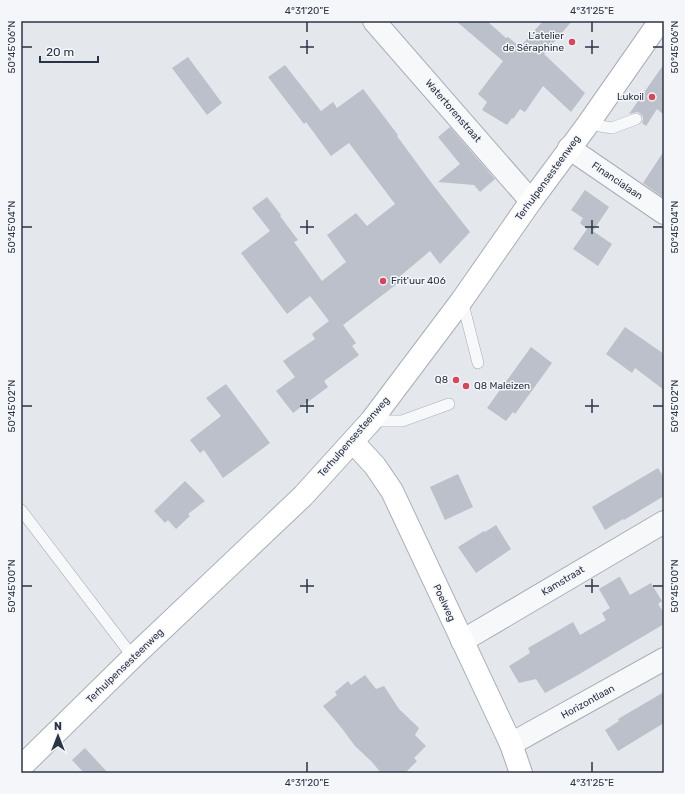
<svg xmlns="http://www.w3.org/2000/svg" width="685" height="794" viewBox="0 0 685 794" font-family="Rubik,sans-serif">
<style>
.building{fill:#bbc0ca}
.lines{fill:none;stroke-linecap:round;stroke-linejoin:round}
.lane-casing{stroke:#a9aeb7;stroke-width:12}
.street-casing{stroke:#a9aeb7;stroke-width:24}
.secondary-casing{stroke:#a9aeb7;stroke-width:24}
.lane{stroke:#f7f8fa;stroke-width:11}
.street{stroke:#f7f8fa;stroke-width:22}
.secondary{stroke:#fff;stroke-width:22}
.ticks{fill:none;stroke:#2b3445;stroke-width:1.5}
.poi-dot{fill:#d1495b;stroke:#f4f6f9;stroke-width:1.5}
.labels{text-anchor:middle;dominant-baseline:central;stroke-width:3;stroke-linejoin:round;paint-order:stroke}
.poi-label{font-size:10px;fill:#2b3445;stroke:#f4f6f9;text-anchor:end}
.street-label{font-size:10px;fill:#2b3445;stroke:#f4f6f9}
.neatline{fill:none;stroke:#2b3445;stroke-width:1.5}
.ticks-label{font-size:10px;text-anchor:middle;fill:#2b3445}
</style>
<rect width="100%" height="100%" fill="#e4e7ec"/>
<!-- building -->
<path class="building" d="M456,21H487L506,38L508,37L520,47L543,21H572L544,54L585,93L571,112L543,86L525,112L520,109L513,119L512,118L507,125L482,110L487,102L478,94L503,61Z
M188,57L222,103L207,115L172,68Z
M664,64V115L657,109L646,126L642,123L643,120V117L640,113L637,112L629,114Z
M285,65L321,111L333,102L337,108L363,89L398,135L397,136L430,181L470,232L440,264L430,251L398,278L397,284L343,325L356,343L352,346L359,355L324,381L328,387L293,413L276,391L295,377L283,361L315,339L312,334L329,321L310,296L287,314L241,253L270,231L252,208L267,197L281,215L280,216L298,240L294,242L322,281L346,262L327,235L356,213L367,226L395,204L349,143L331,156L306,122L304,124L268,77Z
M450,127L495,179L480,192L474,185L438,182L460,164L438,137Z
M664,151V198L643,183Z
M585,190L609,207L593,231L612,244L598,266L573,249L587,229L580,223L583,218L571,210Z
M625,327L664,354V390L635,368L632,373L606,354Z
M531,347L552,363L515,414L513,412L506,421L487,408Z
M226,384L270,443L223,478L204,450L200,453L190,440L221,416L206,398Z
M658,468L664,478V496L624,520L623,519L605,530L592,507Z
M458,474L473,507L445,520L430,487Z
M185,481L205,501L188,514L190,516L176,529L168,520L165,523L154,511Z
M496,525L511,549L476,573L458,547L484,531L485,532Z
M619,577H620L630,595L651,583L662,601L658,604L664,613V624L576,676L545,693L536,679L519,683L509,666L530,653L528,648L573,622L580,635L606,620L602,613L610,608L599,589Z
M365,675L376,689L384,686L399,709L419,728L415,735L426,746L414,758L417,761L405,773H381L372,762L355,746L340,726L323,706L337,695L335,692L348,681L351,685Z
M664,692V723L618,751L605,730L619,721L618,719Z
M85,748L108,773H84L72,760Z"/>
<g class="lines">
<!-- lane casing -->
<g class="lane-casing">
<path id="lane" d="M588,124L612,128L636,119
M462,300L478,363
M371,421H402L449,404
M21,510L133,657"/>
</g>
<!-- street casing -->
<g class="street-casing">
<path id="street" d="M374,21L531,201
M569,148L664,213
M462,641L664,522
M511,744L664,659"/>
</g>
<!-- secondary casing -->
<g class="secondary-casing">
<path id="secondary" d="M353,442L375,466L392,491L511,744L521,773
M21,767L133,657L303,496L371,421L462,300L531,201L588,124L660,21"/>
</g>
<!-- lane -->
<use href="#lane" class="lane"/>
<!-- street -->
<use href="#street" class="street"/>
<!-- secondary -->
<use href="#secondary" class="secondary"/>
</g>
<!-- ticks -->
<path class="ticks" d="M307,22V32M592,22V32M307,40V54M592,40V54M22,47H32M300,47H314M585,47H599M653,47H663M307,220V234M592,220V234M22,227H32M300,227H314M585,227H599M653,227H663M307,399V413M592,399V413M22,406H32M300,406H314M585,406H599M653,406H663M307,579V593M592,579V593M22,586H32M300,586H314M585,586H599M653,586H663M307,762V772M592,762V772"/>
<!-- markers -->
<g class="poi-dot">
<circle cx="572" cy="42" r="4"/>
<circle cx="652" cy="97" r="4"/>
<circle cx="383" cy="281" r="4"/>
<circle cx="456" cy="380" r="4"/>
<circle cx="466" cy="386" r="4"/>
</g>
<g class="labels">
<!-- poi labels -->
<g class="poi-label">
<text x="564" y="36">L'atelier<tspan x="564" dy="12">de Séraphine</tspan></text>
<text x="644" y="97">Lukoil</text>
<text x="391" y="281" text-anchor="start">Frit'uur 406</text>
<text x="448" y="380">Q8</text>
<text x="474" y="386" text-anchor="start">Q8 Maleizen</text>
</g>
<!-- street labels -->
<g class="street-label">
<text transform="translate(453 111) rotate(49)">Watertorenstraat</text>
<text transform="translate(548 178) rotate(-54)">Terhulpensesteenweg</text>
<text transform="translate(617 181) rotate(34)">Financialaan</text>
<text transform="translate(354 437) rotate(-49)">Terhulpensesteenweg</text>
<text transform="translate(563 581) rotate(-31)">Kamstraat</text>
<text transform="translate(444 603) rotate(65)">Poelweg</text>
<text transform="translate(125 666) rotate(-44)">Terhulpensesteenweg</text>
<text transform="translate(588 702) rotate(-29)">Horizontlaan</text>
</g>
</g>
<!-- border -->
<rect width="685" height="794" fill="none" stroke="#f4f6f9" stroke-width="44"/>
<!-- north arrow -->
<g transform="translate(58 736)" stroke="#f4f6f9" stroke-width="3" paint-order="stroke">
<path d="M0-3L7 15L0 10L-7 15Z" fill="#2b3445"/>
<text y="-6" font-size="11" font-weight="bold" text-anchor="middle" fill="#2b3445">N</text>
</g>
<!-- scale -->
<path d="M40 56v6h58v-6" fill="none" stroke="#2b3445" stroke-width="2"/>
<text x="46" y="56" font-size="12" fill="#2b3445" stroke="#f4f6f9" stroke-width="3" paint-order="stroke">20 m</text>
<rect x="22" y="22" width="641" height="750" class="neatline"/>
<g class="ticks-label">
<text x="307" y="14">4°31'20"E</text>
<text x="592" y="14">4°31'25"E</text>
<text transform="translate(11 47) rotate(-90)" y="4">50°45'06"N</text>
<text transform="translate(674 47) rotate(-90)" y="4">50°45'06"N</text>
<text transform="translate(11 227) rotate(-90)" y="4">50°45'04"N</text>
<text transform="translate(674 227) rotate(-90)" y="4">50°45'04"N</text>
<text transform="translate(11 406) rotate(-90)" y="4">50°45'02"N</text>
<text transform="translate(674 406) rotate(-90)" y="4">50°45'02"N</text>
<text transform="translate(11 586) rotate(-90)" y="4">50°45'00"N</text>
<text transform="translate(674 586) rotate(-90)" y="4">50°45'00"N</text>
<text x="307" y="786">4°31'20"E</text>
<text x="592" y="786">4°31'25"E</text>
</g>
</svg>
